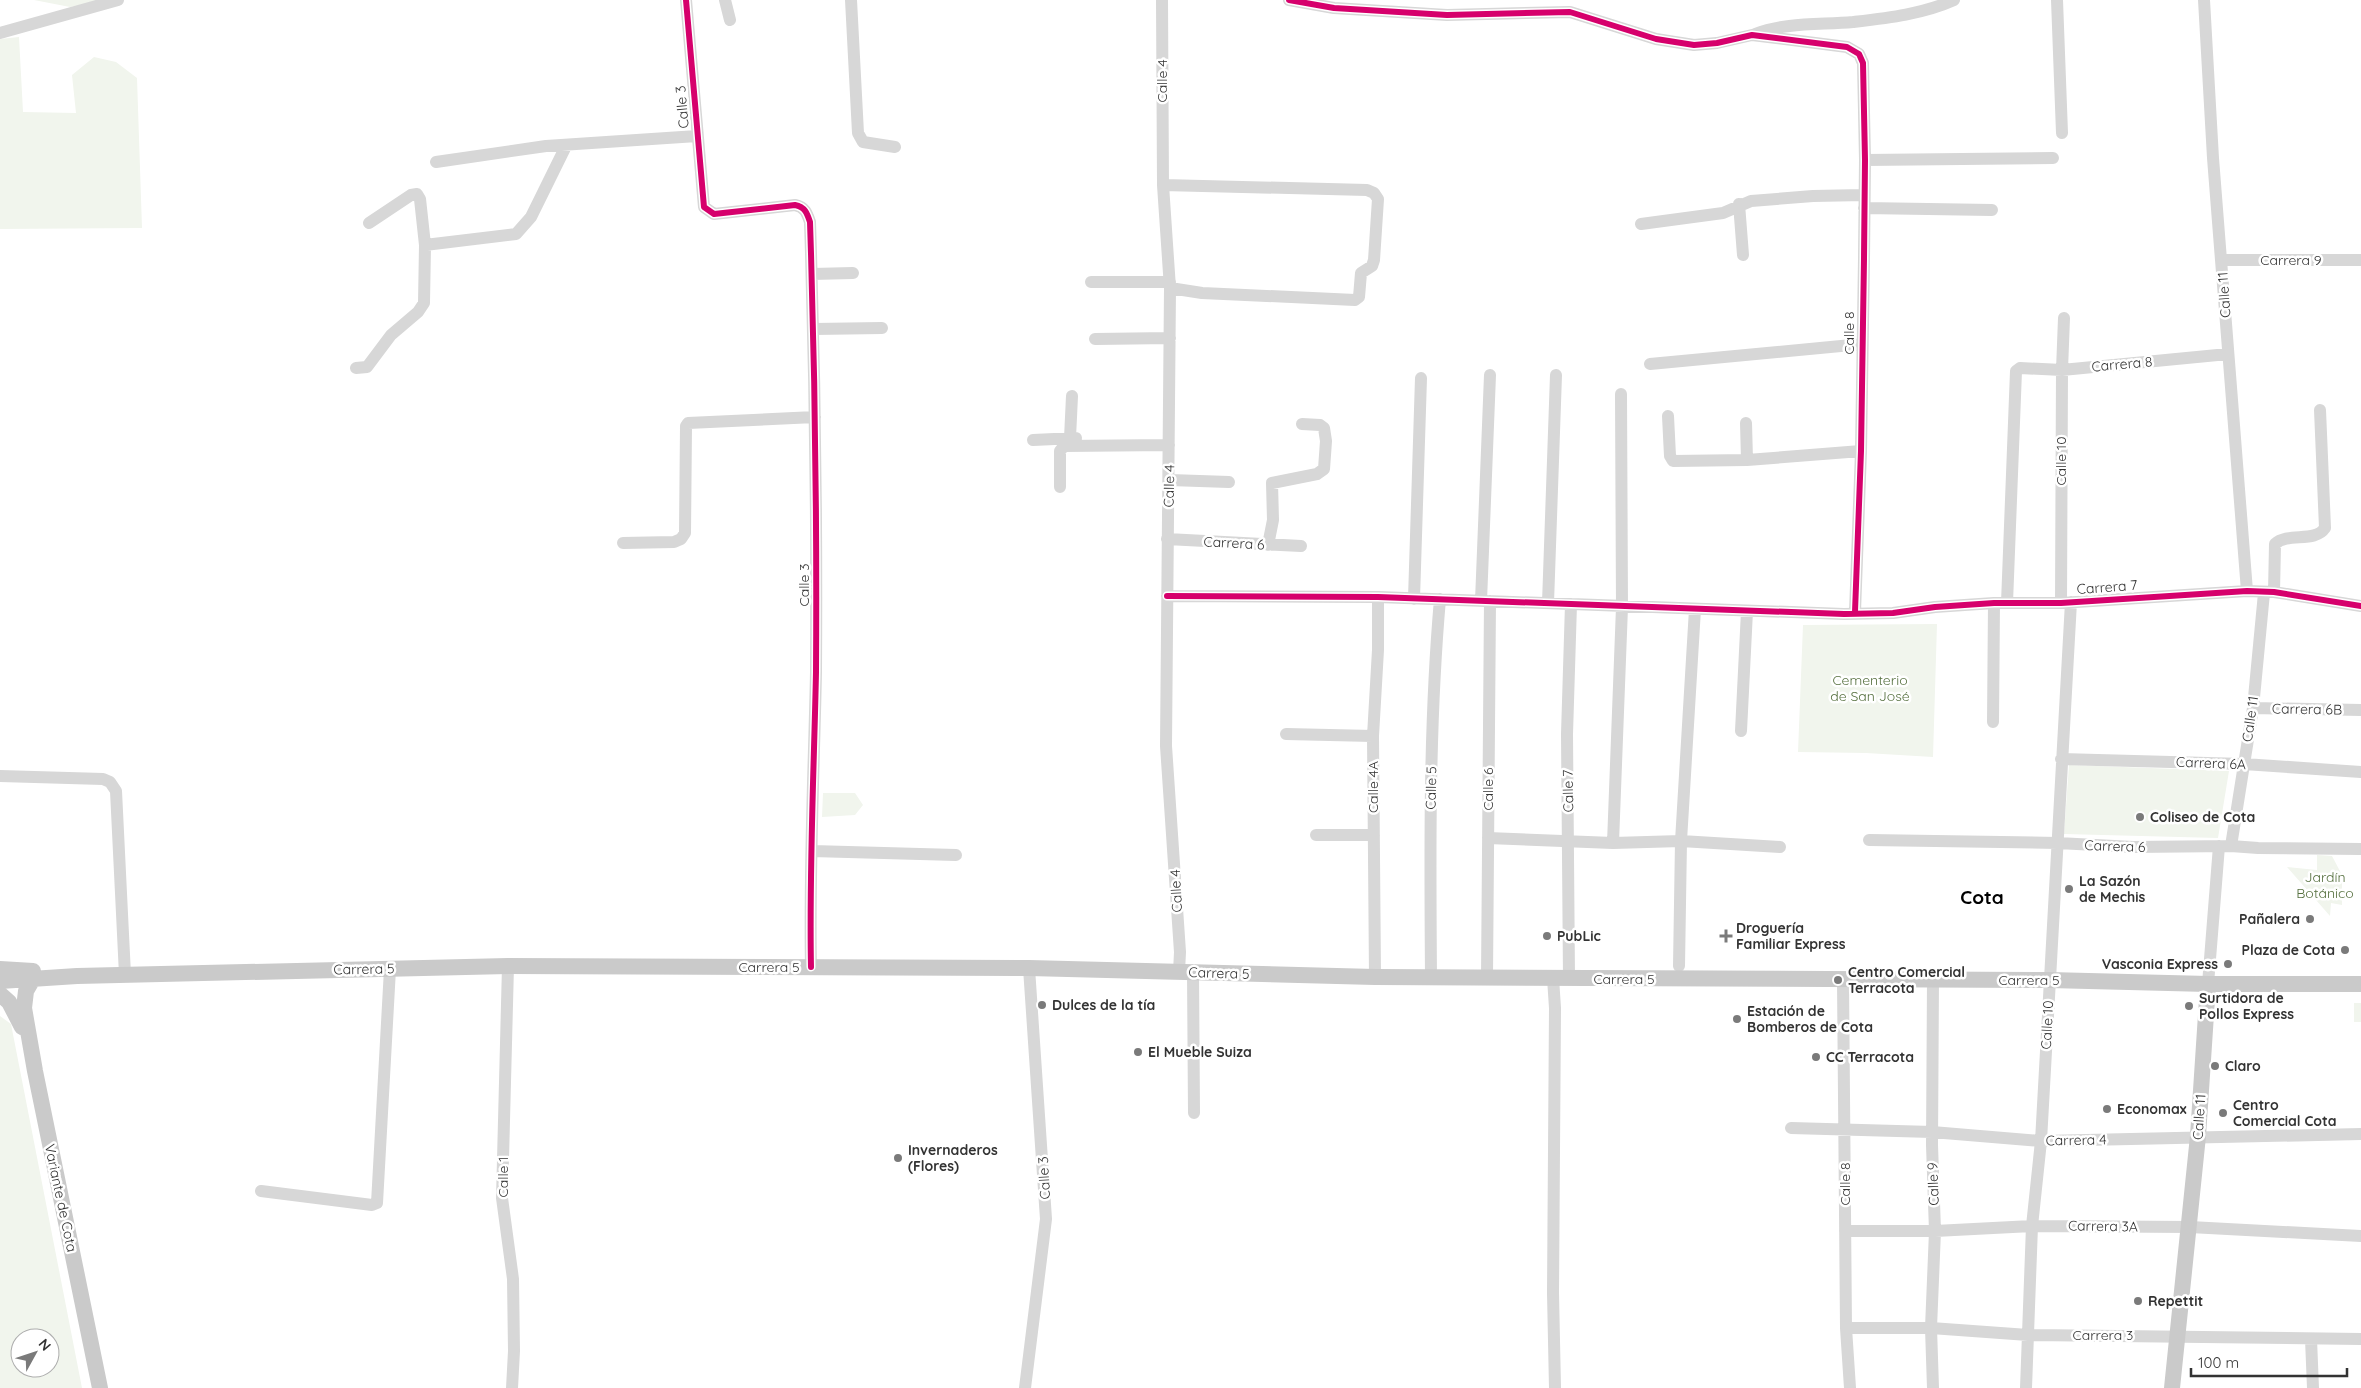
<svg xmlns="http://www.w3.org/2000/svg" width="2361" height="1388" viewBox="0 0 2361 1388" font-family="Quicksand,sans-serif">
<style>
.green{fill:#f1f5ed;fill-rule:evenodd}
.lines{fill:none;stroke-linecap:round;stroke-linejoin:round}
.minor{stroke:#d7d7d7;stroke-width:12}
.major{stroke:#cacaca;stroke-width:16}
.cycleway-casing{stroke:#fff;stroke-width:9}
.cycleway{stroke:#d6006c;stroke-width:6}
.poi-dot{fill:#7a7a7a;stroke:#fff;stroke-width:2}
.labels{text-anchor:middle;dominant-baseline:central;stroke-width:5;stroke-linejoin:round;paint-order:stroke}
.street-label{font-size:14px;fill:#333;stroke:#fff}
.park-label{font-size:14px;fill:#56703f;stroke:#fff}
.poi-label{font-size:14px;font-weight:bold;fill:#333;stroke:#fff;text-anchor:start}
.district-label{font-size:19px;font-weight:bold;fill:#000;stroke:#fff}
</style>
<rect width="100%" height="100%" fill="#fff"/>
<!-- green -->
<path class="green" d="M34,0H121L70,7Z
M19,37L23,112L76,113L72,75L94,57L116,62L137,78L142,228L0,229V39Z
M1937,624L1933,757L1866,753L1798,752L1803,625Z
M2069,765L2229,771L2218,838L2064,834Z
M823,793H855L863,805L855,815L822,817Z
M2317,855L2332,856L2342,875V905L2331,903L2330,916L2287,867L2317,870Z
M2354,1003H2361V1022H2354Z
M0,1016L11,1024L82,1388H0ZM20,1338H50V1368H20Z"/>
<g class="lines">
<!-- minor -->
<path class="minor" d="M686,0L704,207L714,214L795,205C805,207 807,213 810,222C815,372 817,522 816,672C814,770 809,869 811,967
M725,0L730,20
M851,0L858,133L863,142L895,147
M1162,0L1163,185L1170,288L1166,746L1180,952L1179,972
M1289,0L1334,8L1447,15L1570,12L1656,39L1694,45L1717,43L1752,35L1847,47L1859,54L1863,63L1865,160L1864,259L1861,451L1855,612
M2057,0L2062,133
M2204,0L2213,158L2247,591
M0,33L118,0
M1755,34C1786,22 1821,25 1853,22C1887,18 1923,14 1954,0
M1865,160L2053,158
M436,162L546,146L697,136
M1163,185L1367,190L1374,193L1378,199L1374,260L1372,266L1361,273L1359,297L1355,300L1202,293L1170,288
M1739,204L1743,255
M1864,208L1992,210
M1641,224L1723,213L1751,201L1813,196L1864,195
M425,245L516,234L531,217L566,146
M2221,260H2361
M812,274L853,273
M1091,282H1170
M814,329L882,328
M1095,339L1170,338
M1650,364L1862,344
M356,368L367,367L391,335L418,312L424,303L425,245L420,199L417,194L411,195L369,223
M1668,416L1670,456L1673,461L1747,460L1861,451
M1746,423L1747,460
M1070,438L1072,396
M1033,440L1076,438
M1170,480L1229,482
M1060,487V451L1064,446L1169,445
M1167,539L1301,546
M623,543L674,542L681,539L685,533L686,426L688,423L815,417
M1268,545L1273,520L1272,483L1317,474L1324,469L1326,441L1324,428L1320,425L1302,424
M2274,592L2275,544C2288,532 2315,543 2325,528L2320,410
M1167,596L1378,597L1844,614L1893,613L1935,607L1994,603H2061L2247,591L2274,592L2361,606
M1414,599L1421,378
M1481,601L1490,375
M1548,603L1556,375
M2007,603L2016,371L2020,368L2062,370L2228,354
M2061,603L2062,370L2064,318
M2253,708L2361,710
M1993,722L1994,603
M1741,731L1747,611
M1286,734L1373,736
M2061,759L2244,764L2361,772
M0,776L103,779L110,782L116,791L125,975
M1316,835H1374
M1488,838L1613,843L1681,841L1780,847
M1869,840L2058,843L2133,847L2231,846L2258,848L2361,849
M1613,843L1622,607L1621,394
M2231,846L2253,708L2264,593
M812,851L956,855
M508,966L502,1198L513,1279L514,1351L512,1388
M1679,966L1681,841L1695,609
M1193,972L1194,1113
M1375,977L1373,736L1378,650V597
M1431,977C1430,851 1429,725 1440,599
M1487,978L1490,601
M1553,978L1555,1008L1553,1293L1555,1388
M1569,978L1567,734L1571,604
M1843,980L1846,1328L1850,1388
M1933,980L1932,1145L1935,1231L1931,1328L1933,1388
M2208,984L2219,846
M1791,1128L1932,1132L2041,1141L2361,1134
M261,1191L372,1205L377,1203L390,969
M1845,1231H1935L2032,1226L2190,1227L2361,1236
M1846,1328H1931L2028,1335L2361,1339
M2311,1339L2313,1388
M1025,1388L1046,1219L1029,968
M2026,1388L2032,1226L2041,1141L2071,602"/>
<!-- major -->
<path class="major" d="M0,969L33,971
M33,979L26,991L24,1008L35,1071L100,1388
M0,981L77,976L508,966L1029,968L1375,977L2049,980L2208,984H2361
M0,994L9,1002L22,1027
M2172,1388L2198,1136L2208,984"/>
<!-- cycleway casing -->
<g class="cycleway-casing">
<path id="cycleway" d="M686,0L704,207L714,214L795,205C805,207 807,213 810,222C815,372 817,522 816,672C814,770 809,869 811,967
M1289,0L1334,8L1447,15L1570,12L1656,39L1694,45L1717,43L1752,35L1847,47L1859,54L1863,63L1865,160L1864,259L1861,451L1855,612
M1167,596L1378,597L1844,614L1893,613L1935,607L1994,603H2061L2247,591L2274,592L2361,606"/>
</g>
<!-- cycleway -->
<use href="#cycleway" class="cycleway"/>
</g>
<!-- markers -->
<g class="poi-dot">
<circle cx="2140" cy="817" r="5"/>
<circle cx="2069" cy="889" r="5"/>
<circle cx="2310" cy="919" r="5"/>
<circle cx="1547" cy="936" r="5"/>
<path d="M1723.5 928.5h5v5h5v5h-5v5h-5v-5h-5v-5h5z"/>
<circle cx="2345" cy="950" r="5"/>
<circle cx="2228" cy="964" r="5"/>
<circle cx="1838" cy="980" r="5"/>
<circle cx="1042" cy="1005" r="5"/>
<circle cx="2189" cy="1006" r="5"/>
<circle cx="1737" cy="1019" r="5"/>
<circle cx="1138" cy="1052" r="5"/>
<circle cx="1816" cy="1057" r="5"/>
<circle cx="2215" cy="1066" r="5"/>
<circle cx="2107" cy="1109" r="5"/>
<circle cx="2223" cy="1113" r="5"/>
<circle cx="898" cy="1158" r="5"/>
<circle cx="2138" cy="1301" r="5"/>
</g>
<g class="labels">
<!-- street labels -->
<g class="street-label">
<text transform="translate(1162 81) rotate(-90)">Calle 4</text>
<text transform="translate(682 107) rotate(-95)">Calle 3</text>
<text x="2291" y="260">Carrera 9</text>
<text transform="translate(2224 295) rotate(-94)">Calle 11</text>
<text transform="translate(1849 333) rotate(-90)">Calle 8</text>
<text transform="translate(2122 364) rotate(-5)">Carrera 8</text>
<text transform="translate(2061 461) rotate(-90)">Calle 10</text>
<text transform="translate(1169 486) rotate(-89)">Calle 4</text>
<text transform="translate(1234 543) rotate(3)">Carrera 6</text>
<text transform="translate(804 585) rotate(-90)">Calle 3</text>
<text transform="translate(2107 587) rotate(-4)">Carrera 7</text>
<text transform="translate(2307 709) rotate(1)">Carrera 6B</text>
<text transform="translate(2250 719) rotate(-82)">Calle 11</text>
<text transform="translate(2211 763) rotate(2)">Carrera 6A</text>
<text transform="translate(1373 787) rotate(-90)">Calle 4A</text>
<text transform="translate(1431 788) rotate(-89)">Calle 5</text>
<text transform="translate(1488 789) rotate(-90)">Calle 6</text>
<text transform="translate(1568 791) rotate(-91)">Calle 7</text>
<text transform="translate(2115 846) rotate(2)">Carrera 6</text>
<text transform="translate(1176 891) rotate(-93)">Calle 4</text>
<text x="769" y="967">Carrera 5</text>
<text transform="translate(364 969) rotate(-1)">Carrera 5</text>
<text transform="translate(1219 973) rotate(2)">Carrera 5</text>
<text x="1624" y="979">Carrera 5</text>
<text x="2029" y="980">Carrera 5</text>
<text transform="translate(2047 1025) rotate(-87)">Calle 10</text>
<text transform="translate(2199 1117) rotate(-86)">Calle 11</text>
<text transform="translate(2076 1140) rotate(-1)">Carrera 4</text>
<text transform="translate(503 1177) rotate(-90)">Calle 1</text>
<text transform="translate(1044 1178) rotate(-93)">Calle 3</text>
<text transform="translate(1845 1184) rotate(-90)">Calle 8</text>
<text transform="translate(1933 1184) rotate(-92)">Calle 9</text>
<text transform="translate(61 1198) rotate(78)">Variante de Cota</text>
<text transform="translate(2103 1226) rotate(1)">Carrera 3A</text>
<text x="2103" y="1335">Carrera 3</text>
</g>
<!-- park labels -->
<g class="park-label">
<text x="1870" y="680">Cementerio<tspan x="1870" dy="16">de San José</tspan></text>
<text x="2325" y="877">Jardín<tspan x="2325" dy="16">Botánico</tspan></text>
</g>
<!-- poi labels -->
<g class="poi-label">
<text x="2150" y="817">Coliseo de Cota</text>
<text x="2079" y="881">La Sazón<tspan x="2079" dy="16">de Mechis</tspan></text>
<text x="2300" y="919" text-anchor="end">Pañalera</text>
<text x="1736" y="928">Droguería<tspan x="1736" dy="16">Familiar Express</tspan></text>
<text x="1557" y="936">PubLic</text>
<text x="2335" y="950" text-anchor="end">Plaza de Cota</text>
<text x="2218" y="964" text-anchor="end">Vasconia Express</text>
<text x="1848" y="972">Centro Comercial<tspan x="1848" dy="16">Terracota</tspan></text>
<text x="2199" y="998">Surtidora de<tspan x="2199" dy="16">Pollos Express</tspan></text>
<text x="1052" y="1005">Dulces de la tía</text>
<text x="1747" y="1011">Estación de<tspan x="1747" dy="16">Bomberos de Cota</tspan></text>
<text x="1148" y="1052">El Mueble Suiza</text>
<text x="1826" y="1057">CC Terracota</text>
<text x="2225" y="1066">Claro</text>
<text x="2233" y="1105">Centro<tspan x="2233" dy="16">Comercial Cota</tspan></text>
<text x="2117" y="1109">Economax</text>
<text x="908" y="1150">Invernaderos<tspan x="908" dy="16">(Flores)</tspan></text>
<text x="2148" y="1301">Repettit</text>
</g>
<!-- district labels -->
<g class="district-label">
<text x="1982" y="897">Cota</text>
</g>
</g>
<!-- north arrow -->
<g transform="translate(35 1353) rotate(50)"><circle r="24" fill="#ffffff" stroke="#adadad"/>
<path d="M0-4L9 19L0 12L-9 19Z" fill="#7a7a7a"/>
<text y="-8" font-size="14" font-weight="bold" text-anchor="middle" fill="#333333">N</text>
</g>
<!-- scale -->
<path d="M2191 1368v8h156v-8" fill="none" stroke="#333333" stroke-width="2.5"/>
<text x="2198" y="1368" font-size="15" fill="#333333" stroke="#ffffff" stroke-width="4" paint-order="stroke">100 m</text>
</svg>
